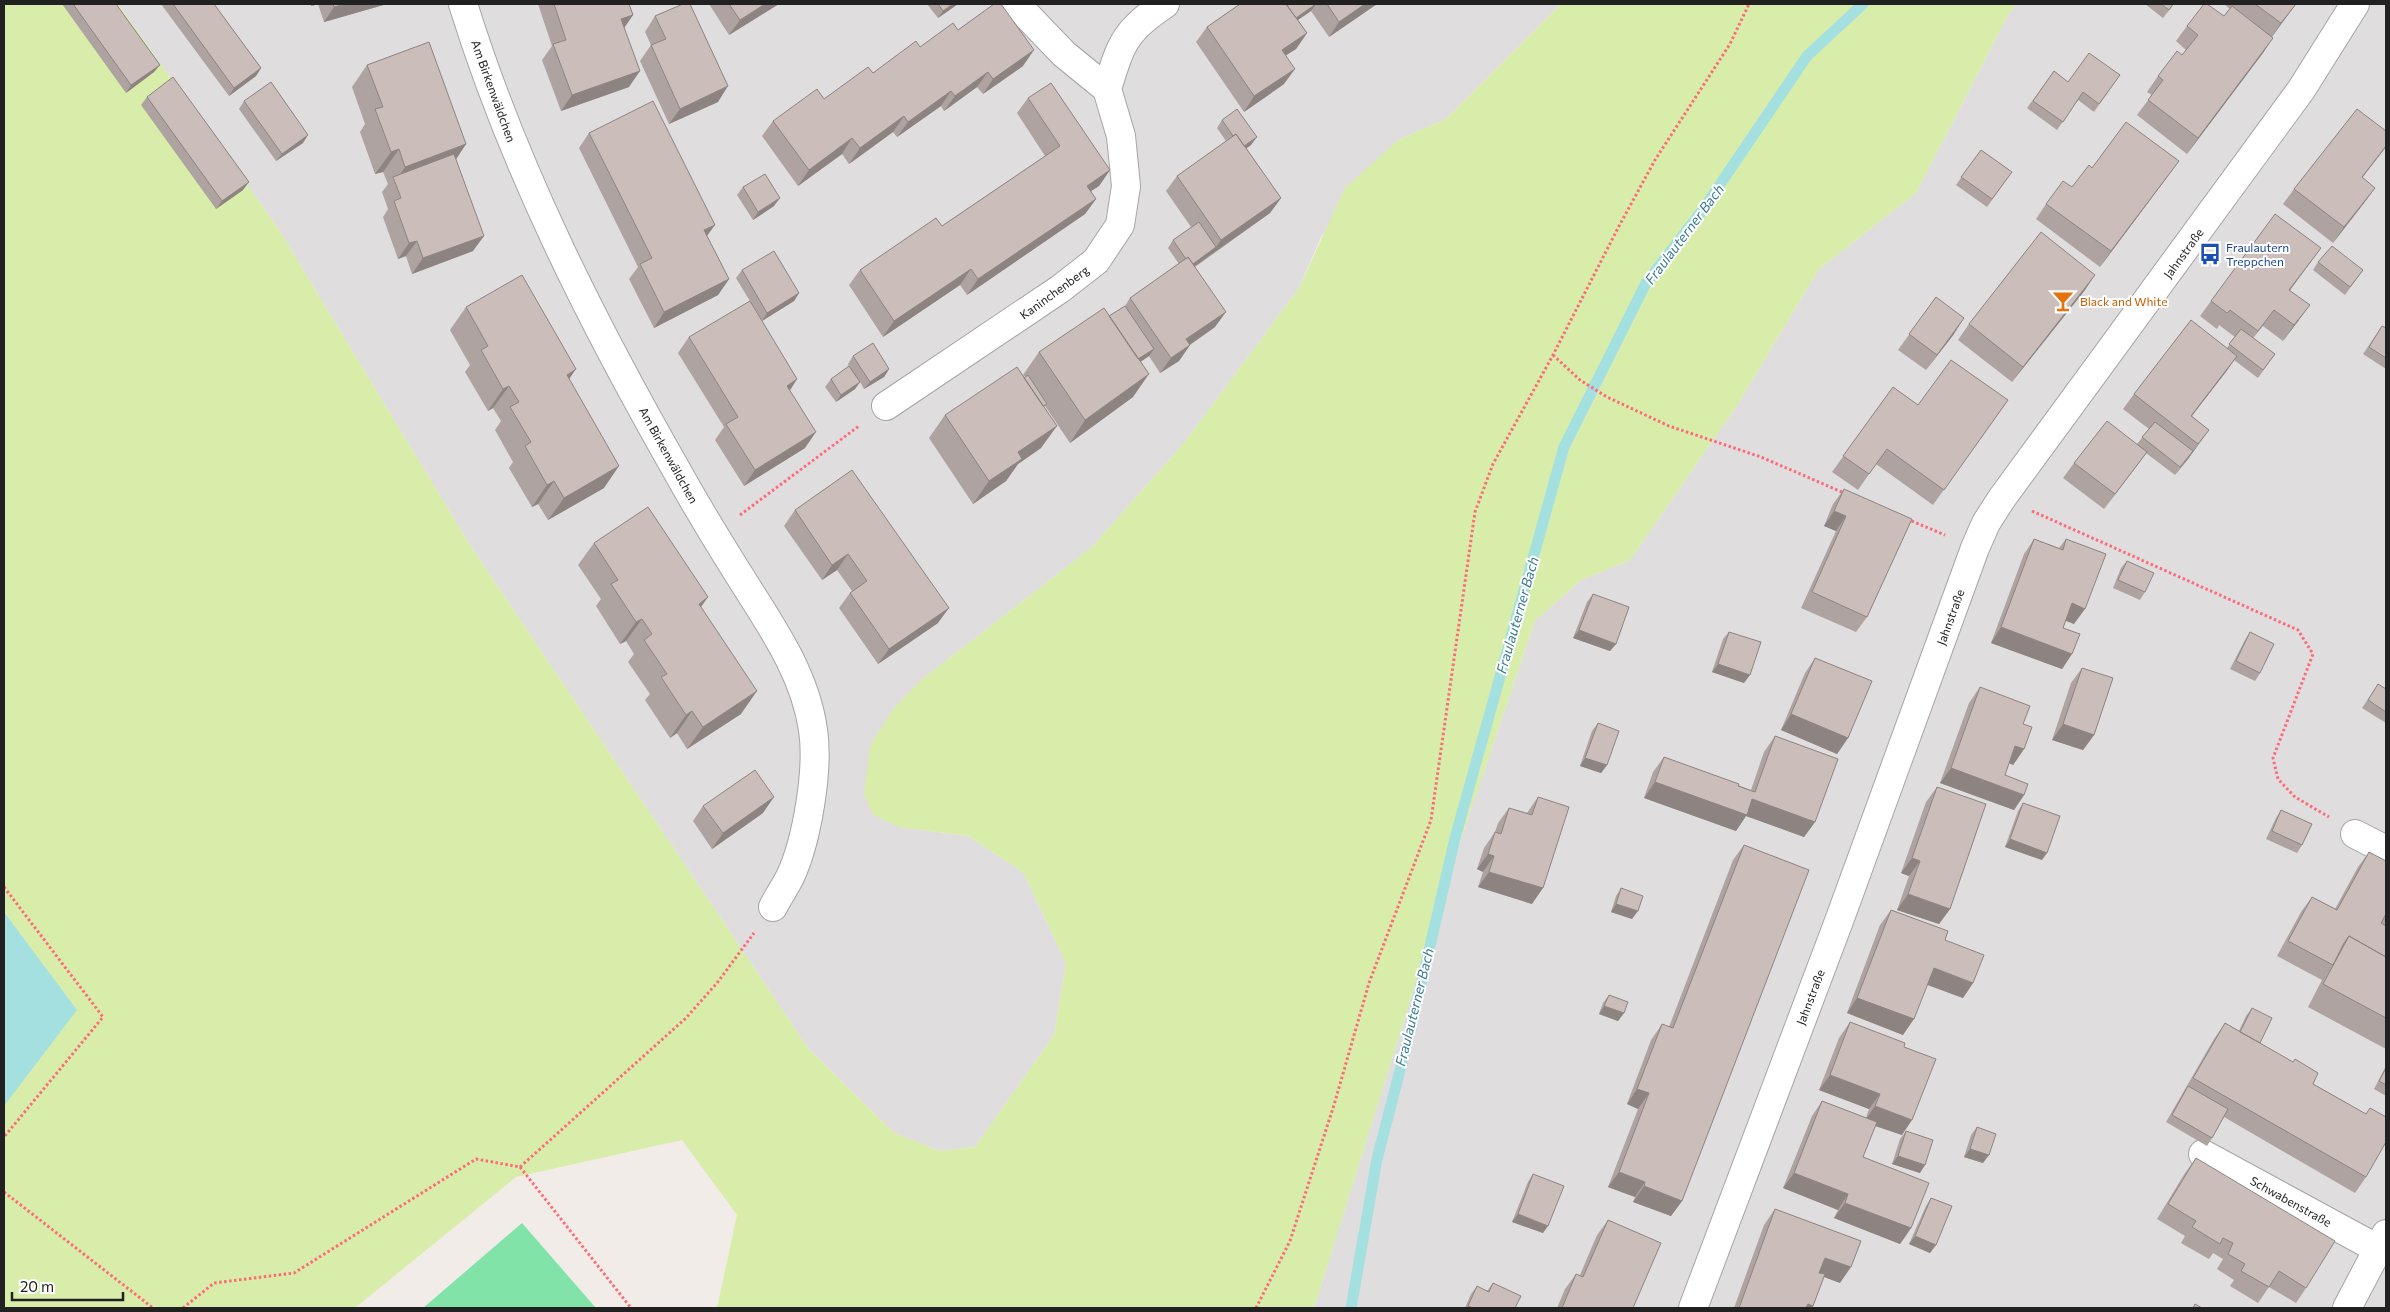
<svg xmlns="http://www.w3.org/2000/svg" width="2390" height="1312" viewBox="0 0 2390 1312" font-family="Commissioner,sans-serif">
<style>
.residential{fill:#dfddde}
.grass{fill:#d9edab}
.pitch{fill:#82e3a9}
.water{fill:#a5e0e1}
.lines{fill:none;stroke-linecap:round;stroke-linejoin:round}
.stream{stroke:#a5e0e1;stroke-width:11}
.minor-casing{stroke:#a5a5a5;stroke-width:30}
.path{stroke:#ff6a7a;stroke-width:3;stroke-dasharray:2.5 2.5;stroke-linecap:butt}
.minor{stroke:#fff;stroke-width:28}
.wall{fill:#aea3a0}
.shaded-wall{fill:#8d8482}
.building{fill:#cabdba;stroke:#8d8482}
.labels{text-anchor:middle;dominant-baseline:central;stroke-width:4;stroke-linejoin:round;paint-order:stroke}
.street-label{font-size:12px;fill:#212121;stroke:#fff}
.transit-label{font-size:12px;fill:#164399;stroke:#fff;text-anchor:start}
.food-label{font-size:12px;fill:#c56008;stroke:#fff;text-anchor:start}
.water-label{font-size:14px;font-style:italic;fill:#3c7b95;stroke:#fff}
</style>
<rect width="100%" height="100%" fill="#f1ece7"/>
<!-- residential -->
<path class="residential" d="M118,4H1561L1446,119L1398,140L1321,237L1299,288L1184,443L1092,547L920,681L899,827L968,836L1023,872L1066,963L1054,1035L975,1147L940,1151L894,1133L808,1048L470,545L276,225Z
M2017,4H2386V1308H1314L1455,857L1535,621L1581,580L1630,560L1736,407L1819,269L1916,193L2008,15Z"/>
<!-- grass -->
<path class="grass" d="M4,4H118L276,225L470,545L808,1048L894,1133L940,1151L975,1147L1054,1035L1066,963L1023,872L968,836L899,827L873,815L864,794L870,746L893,709L920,681L1092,547L1184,443L1299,288L1345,188L1398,140L1446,119L1561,4H2017L2008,15L1916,193L1819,269L1736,407L1630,560L1581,580L1535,621L1455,857L1314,1308H717L737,1215L682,1140L516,1177L355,1308H4Z"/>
<!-- pitch -->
<path class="pitch" d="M522,1223L596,1308H423Z"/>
<!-- water -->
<path class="water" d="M4,912L77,1010L4,1106Z"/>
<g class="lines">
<!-- stream -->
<path class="stream" d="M1351,1308L1377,1159L1411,1028L1455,838L1564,447L1646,283L1702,211L1807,56L1863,4"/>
<!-- minor casing -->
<g class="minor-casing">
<path id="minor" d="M463,4C514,168 592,322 677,471C697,507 719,543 741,578C771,626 805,673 813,730C819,769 807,841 790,877C785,887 778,897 773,907
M1107,89C1121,44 1124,31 1165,4
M886,406L1060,289L1096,261L1120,225L1126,186L1121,136L1107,89L1064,54L1016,4
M2355,834L2386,850
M2203,1154L2378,1249
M1693,1308L1839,921L1975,548L1986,523L2002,498L2301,90L2355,4
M2347,1308L2386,1234"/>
</g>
<!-- path -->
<path class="path" d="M1553,355L1580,380L1607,397L1669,426L1761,457L1844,493
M2032,511L2298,630L2313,654L2273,758L2278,779L2295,797L2329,817
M740,515L859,426
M1907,519L1945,535
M4,887L103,1017L4,1137
M520,1167L686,1018L717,983L754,933
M4,1192L153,1308
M183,1308L214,1283L294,1273L476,1159L520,1167L631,1308
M1256,1308L1290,1241L1334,1105L1369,983L1431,820L1475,512L1493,464L1553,355L1618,228L1655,160L1730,44L1749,4"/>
<!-- minor -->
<use href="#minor" class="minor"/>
</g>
<!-- wall -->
<path class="wall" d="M62,4H116L160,65L154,72L126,93Z
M161,4H214L261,68L256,76L229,96Z
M310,4H387L324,22L318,4L311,6Z
M538,4H629L633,15L624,28L629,87L561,111L542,60L552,46Z
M709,4H779L729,35Z
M927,4H958L938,18Z
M1240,4H1377L1329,37L1311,11L1298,20L1307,33L1296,49L1286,55L1284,84L1244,112L1196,42L1207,27Z
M2145,4H2174L2163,18Z
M2224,4H2296L2272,37L2263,53L2187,154L2137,115L2152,95L2147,92L2158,76L2182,55L2186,50L2176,41L2187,26L2224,16L2230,9Z
M655,16L718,102L669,124L640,61L651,45L645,32Z
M958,30L1023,66L983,94L977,87L944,111L941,106L897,137L893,132L849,164L842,154L798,186L762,136L773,121L824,99L920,47Z
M367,65L466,144L456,159L473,251L412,274L406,256L398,259L383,217L388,209L382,192L388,184L383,172L375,174L360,132L365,124L352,87Z
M2054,71L2068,82L2120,75L2094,112L2078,100L2057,130L2027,108Z
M147,97L243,190L216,209L141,105Z
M1028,98L1110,170L1099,186L1091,191L1096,199L1085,214L967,295L960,285L883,337L849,285L860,270L942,226L1045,156L1017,113Z
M244,101L303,143L276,161L239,109Z
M1222,120L1251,145L1246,148L1281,198L1270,213L1195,267L1215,327L1190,345L1179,361L1160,373L1149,356L1140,362L1133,397L1070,443L1045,406L1044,407L1041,448L1018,464L1006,481L973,504L929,438L945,415L1024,378L1025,377L1023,375L1039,352L1109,316L1125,306L1130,298L1179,264L1168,248L1173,240L1191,227L1166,191L1177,176L1226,141L1217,128Z
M2386,131V147L2362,178L2375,188L2364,203L2333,243L2283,204L2294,189Z
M589,133L707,236L729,279L718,295L654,328L629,279L638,267L579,148Z
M1981,150L2012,172L1987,207L1956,185Z
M2092,168L2168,176L2100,267L2036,219L2046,204L2072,187Z
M743,187L774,206L753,220L737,195Z
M2321,248L2290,290L2299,320L2283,341L2263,326L2253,338L2275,354L2258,378L2234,360L2192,416L2209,430L2188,459L2175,475L2146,453L2104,509L2063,478L2074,463L2137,444L2149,429L2123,409L2134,394L2227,348L2235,337L2219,325L2217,329L2200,316L2211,301Z
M2318,262L2363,270L2345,295L2313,270Z
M742,270L799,293L794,301L762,321L736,278Z
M2085,290L2012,382L1958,340L1969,324Z
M1936,297L1954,334L1926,370L1898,350Z
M466,307L569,379L604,488L548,520L538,504L532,507L509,468L513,462L495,430L501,421L493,408L488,411L465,372L470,365L450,330Z
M2382,326L2386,328V369L2363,354Z
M689,337L797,379L790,390L805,448L744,486L715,440L724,427L678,353Z
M853,356L889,369L884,377L864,389L860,382L855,389L836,402L825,387L831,379L849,367L848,364Z
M1893,387L1918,405L2008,400L1933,505L1876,464L1858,490L1832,472Z
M1844,489L1867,617L1856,632L1801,608L1836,531L1824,526L1833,504Z
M795,510L938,623L878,664L839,608L850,593L852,591L837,570L822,580L784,526Z
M2034,539L2059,548L2066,539L2074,624L2066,620L2063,628L2072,654L2062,669L1991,643L2024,554Z
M594,543L701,607L741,714L687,749L677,733L670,738L645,700L650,694L628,662L634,654L626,641L620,644L596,606L601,599L578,565Z
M2127,561L2145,592L2140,600L2113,588L2121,568Z
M1593,594L1616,644L1610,651L1573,638L1587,602Z
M1729,632L1744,683L1712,672L1723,639Z
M2250,632L2260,673L2255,681L2230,669L2245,640Z
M1815,658L1848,738L1837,754L1781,730L1805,673Z
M2082,668L2094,735L2083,750L2052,740L2071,683Z
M2378,684L2386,689V723L2362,708Z
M1980,687L2023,724L2024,749L2013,765L2009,763L2005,775L2024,795L2014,810L1940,783L1969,703Z
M1598,723L1607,765L1601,773L1580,766L1592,731Z
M1775,736L1815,822L1804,837L1746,816L1736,831L1644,798L1653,772L1664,757L1751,790L1764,752Z
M1937,787L1950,909L1939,924L1897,910L1909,876L1901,873L1926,802Z
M1538,797L1532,904L1478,887L1483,872L1477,869L1484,848L1495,832L1498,823L1509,808L1527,813Z
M2023,803L2042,860L2005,847L2018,811Z
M703,806L763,813L712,849L693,821Z
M2281,810L2302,845L2297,853L2266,839L2276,818Z
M1744,845L1682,1201L1671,1216L1633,1202L1635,1197L1608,1187L1638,1109L1627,1104L1651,1040L1662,1024L1669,1027L1733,860Z
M2369,852L2386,861V1049L2308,1007L2322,980L2277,956L2301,912L2312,897L2335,909L2358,867Z
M1621,888L1632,919L1611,912L1616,896Z
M1891,910L1945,940L1973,983L1963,998L1927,985L1903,1035L1847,1013L1880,925Z
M1609,995L1624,1013L1618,1021L1599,1014L1603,1003Z
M2252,1008L2260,1043L2313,1084L2366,1114L2370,1108L2366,1177L2355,1193L2224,1117L2212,1138L2207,1146L2166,1122L2214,1039L2225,1023L2239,1031L2246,1016Z
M1850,1022L1904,1047L1902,1135L1875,1126L1863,1157L1911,1228L1900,1244L1834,1218L1838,1210L1783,1188L1812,1116L1822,1101L1866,1118L1869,1109L1819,1090L1839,1038Z
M2386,1066V1096L2374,1089Z
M1977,1127L1983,1163L1964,1157L1971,1135Z
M1906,1131L1920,1173L1892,1164L1900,1139Z
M2196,1158L2306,1288L2296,1303L2269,1287L2258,1303L2230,1286L2234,1280L2217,1269L2223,1259L2213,1253L2209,1259L2181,1243L2185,1236L2157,1219L2185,1173Z
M1533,1174L1543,1233L1512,1222L1528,1182Z
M1931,1198L1936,1245L1930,1253L1909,1244L1926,1206Z
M1775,1209L1840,1283L1824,1277L1813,1306L1812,1308H1734L1764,1225Z
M1608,1220L1633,1308H1557L1565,1289L1576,1274L1580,1275L1597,1235Z
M1493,1283L1515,1308H1465L1471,1294L1477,1286L1487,1291Z"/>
<!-- shaded-wall -->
<path class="shaded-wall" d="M313,4H319L311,6Z
M346,4H387L324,22L334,7Z
M765,4H779L729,35L740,20Z
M953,4H958L938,18L943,11Z
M1316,4L1311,11L1283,30L1289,23Z
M1365,4H1377L1329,37L1339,22Z
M2296,4L2270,39L2281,23Z
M633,15L622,31L621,19Z
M1307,33L1296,49L1271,65L1282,50Z
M2273,38L2263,53L2187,154L2198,138Z
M1034,50L1023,66L983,94L993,79Z
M160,65L154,72L126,93L131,85Z
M261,68L256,76L229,96L234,88Z
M1295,69L1284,84L1244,112L1254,96Z
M640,71L629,87L561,111L572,95Z
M988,72L977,87L944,111L955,96Z
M728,86L718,102L669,124L680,109Z
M951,91L941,106L897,137L908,122Z
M904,116L893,132L849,164L860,148Z
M308,135L303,143L276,161L282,154Z
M1257,137L1251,145L1236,156L1241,148Z
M852,138L842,154L798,186L809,170Z
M466,144L451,167L395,182L405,167Z
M2386,146L2382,152L2351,192L2362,177Z
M399,149L383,172L375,174L391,152Z
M2179,161L2168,176L2100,267L2111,251Z
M1110,170L1099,186L1076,201L1087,186Z
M249,182L243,190L216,209L222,201Z
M2375,188L2364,203L2333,243L2344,227Z
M780,198L774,206L753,220L758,212Z
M1281,198L1270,213L1185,273L1191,265L1216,247L1221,240Z
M1096,199L1085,214L967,295L978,279Z
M715,225L704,240V230Z
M484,236L473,251L412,274L423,258Z
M417,241L406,256L398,259L409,243Z
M2321,248L2310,263L2279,305L2289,290Z
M971,269L960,285L883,337L894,321Z
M2095,275L2085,290L2012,382L2023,367Z
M729,279L718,295L654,328L664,312Z
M799,293L794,301L762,321L767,313Z
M2310,305L2299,320L2283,341L2294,325Z
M1226,312L1215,327L1175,355L1186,339Z
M1964,318L1954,334L1926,370L1937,355Z
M1190,345L1179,361L1160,373L1171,358Z
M1154,349L1149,356L1133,367L1138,359Z
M2237,356L2226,372L2180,431L2191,416Z
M576,369L561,391L567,375Z
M889,369L884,377L864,389L870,382Z
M1149,374L1133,397L1070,443L1085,420Z
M797,379L787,395V386Z
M860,382L855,389L836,402L841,395Z
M509,386L493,408L488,411L503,389Z
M1057,426L1041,448L1018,464L1006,481L973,504L989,481L1018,452Z
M2209,430L2188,459L2175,475L2193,451Z
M816,432L805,448L744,486L755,470Z
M2147,452L2136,467L2104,509L2115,494Z
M619,466L604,488L548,520L564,498Z
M554,481L538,504L532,507L547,485Z
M1834,511L1846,516L1836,531L1824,526Z
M848,554L837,570L822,580L832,565Z
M708,597L692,620L699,604Z
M2072,603L2085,609L2074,624L2061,619Z
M949,608L938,623L878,664L889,649Z
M642,619L626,641L620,644L636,622Z
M2001,627L2072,654L2062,669L1991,643Z
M1579,630L1616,644L1610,651L1573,638Z
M1718,664L1750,675L1744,683L1712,672Z
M757,691L741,714L687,749L703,727Z
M692,711L677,733L670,738L686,715Z
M1791,714L1848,738L1837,754L1781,730Z
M2063,724L2094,735L2083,750L2052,740Z
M2015,746L2024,749L2013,765L2005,761Z
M1585,758L1607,765L1601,773L1580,766Z
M1951,768L2024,795L2014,810L1940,783Z
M1655,782L1752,799L1815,822L1804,837L1746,816L1736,831L1644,798Z
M774,797L763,813L712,849L723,833Z
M2010,839L2047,853L2042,860L2005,847Z
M1488,854L1494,856L1483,872L1477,869Z
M1912,858L1920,861L1909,876L1901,873Z
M1489,872L1543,888L1532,904L1478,887Z
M1908,894L1950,909L1939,924L1897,910Z
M1616,904L1638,911L1632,919L1611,912Z
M1934,968L1973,983L1963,998L1923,983Z
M1857,998L1914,1019L1903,1035L1847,1013Z
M1604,1006L1624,1013L1618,1021L1599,1014Z
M1830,1075L1880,1094L1869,1109L1819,1090Z
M1637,1089L1649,1093L1638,1109L1627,1104Z
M1875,1106L1912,1120L1902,1135L1864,1122Z
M1970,1149L1989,1155L1983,1163L1964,1157Z
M1898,1156L1925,1165L1920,1173L1892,1164Z
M1619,1172L1645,1182L1635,1197L1608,1187Z
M1794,1173L1848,1194L1838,1210L1783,1188Z
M1644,1186L1682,1201L1671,1216L1633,1202Z
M1845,1203L1911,1228L1900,1244L1834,1218Z
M1518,1214L1548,1226L1543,1233L1512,1222Z
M1915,1236L1936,1245L1930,1253L1909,1244Z
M1825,1258L1851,1267L1840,1283L1814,1273Z
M1808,1304L1813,1306L1812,1308H1805Z"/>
<!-- building -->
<path class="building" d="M73,4H116L160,65L131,85Z
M173,4H214L261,68L234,88Z
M333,4H346L334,7Z
M554,4H629L633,15L621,19L640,71L572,95L553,44L566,40Z
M683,4H690L728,86L680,109L651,45L666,39L655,16Z
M729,4H765L740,20Z
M938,4H953L943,11Z
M994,4H1001L1034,50L993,79L988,72L955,96L951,91L908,122L904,116L860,148L852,138L809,170L773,121L817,89L824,99L868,67L873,73L916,41L920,47L953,23L958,30Z
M1240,4H1286L1307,33L1282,50L1295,69L1254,96L1207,27Z
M1286,4H1316L1296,18Z
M1327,4H1365L1339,22Z
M2161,4H2173L2169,10Z
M2204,4H2207L2224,16L2232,6L2273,38L2198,138L2148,100L2163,80L2158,76L2177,51L2182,55L2198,35L2187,26Z
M2255,4H2296L2281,23Z
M429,42L466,144L405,167L399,149L391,152L375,109L383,107L367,65Z
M2089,53L2120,75L2099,104L2083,92L2063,122L2033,101L2054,71L2068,82Z
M173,77L249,182L222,201L147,97Z
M271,82L308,135L282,154L244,101Z
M1051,83L1110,170L1087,186L1096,199L978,279L971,269L894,321L860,270L936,218L942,226L1060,146L1028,98Z
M653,101L715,225L704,230L729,279L664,312L640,264L652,258L589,133Z
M1237,109L1257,137L1244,146L1236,134L1233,136L1222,120Z
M2357,109L2386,131V146L2362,177L2375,188L2344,227L2294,189Z
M2126,122L2179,161L2111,251L2046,204L2063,181L2072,187L2089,165L2092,168Z
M1236,134L1281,198L1221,240L1177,176Z
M1981,150L2012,172L1992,199L1961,177Z
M454,154L484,236L423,258L417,241L409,243L394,201L401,198L393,177Z
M765,174L780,198L758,212L743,187Z
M2275,214L2321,248L2289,290L2310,305L2294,325L2274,310L2258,331L2230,310L2227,313L2211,301Z
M1199,222L1216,247L1193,264L1188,257L1186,259L1173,240Z
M2041,232L2095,275L2023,367L1969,324Z
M2332,246L2363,270L2350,287L2318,262Z
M774,251L799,293L767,313L742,270Z
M1188,257L1226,312L1186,339L1190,345L1171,358L1130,298Z
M522,275L576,369L567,375L619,466L564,498L554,481L547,485L525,446L531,442L510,407L519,402L509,386L503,389L481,350L488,346L466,307Z
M1936,297L1964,318L1937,355L1909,334Z
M750,301L797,379L787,386L816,432L755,470L726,424L738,417L689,337Z
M1125,306L1154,349L1138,359L1109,316Z
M1104,308L1149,374L1085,420L1039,352Z
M2191,320L2237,356L2191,416L2209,430L2198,444L2134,394Z
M2382,326L2386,328V358L2369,347Z
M2241,329L2275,354L2263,370L2229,344Z
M873,343L889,369L870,382L853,356Z
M1951,360L2008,400L1944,490L1887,449L1869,474L1843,456L1893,387L1918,405Z
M849,366L860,382L841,395L831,379Z
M1017,367L1057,426L1018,452L1022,459L989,481L945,415Z
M1028,375L1047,404L1043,406L1024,378Z
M2107,421L2147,452L2115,494L2074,463Z
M2155,422L2193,451L2180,467L2142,437Z
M852,470L949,608L889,649L850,593L867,581L848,554L832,565L795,510Z
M1844,489L1912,519L1867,617L1812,592L1846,516L1834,511Z
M648,507L708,597L699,604L757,691L703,727L692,711L686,715L661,677L667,674L644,640L652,634L642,619L636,622L611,584L618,580L594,543Z
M2034,539L2063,550L2066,539L2106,554L2085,609L2072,603L2063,628L2080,634L2072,654L2001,627Z
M2127,561L2154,573L2145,592L2118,580Z
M1593,594L1629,607L1616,644L1579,630Z
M1729,632L1761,642L1750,675L1718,664Z
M2250,632L2274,644L2260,673L2236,661Z
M1815,658L1872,681L1848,738L1791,714Z
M2082,668L2113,678L2094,735L2063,724Z
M2378,684L2386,689V712L2368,700Z
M1980,687L2030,706L2023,724L2032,727L2024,749L2015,746L2005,775L2028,784L2024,795L1951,768Z
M1598,723L1619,731L1607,765L1585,758Z
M1775,736L1838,759L1815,822L1752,799L1747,815L1655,782L1664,757L1739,784L1738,786L1755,792Z
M755,770L774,797L723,833L703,806Z
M1937,787L1986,804L1950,909L1908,894L1920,861L1912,858Z
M1538,797L1569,807L1543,888L1489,872L1494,856L1488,854L1495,832L1501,834L1509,808L1532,815Z
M2023,803L2060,816L2047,853L2010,839Z
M2281,810L2312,824L2302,845L2272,831Z
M1744,845L1809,870L1682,1201L1644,1186L1645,1182L1619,1172L1649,1093L1637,1089L1662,1024L1673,1028Z
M2369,852L2386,861V914L2381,923L2386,926V957L2349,936L2344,943L2333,965L2288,941L2312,897L2337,910Z
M1621,888L1643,896L1638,911L1616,904Z
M1891,910L1948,931L1945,940L1984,955L1973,983L1934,968L1914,1019L1857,998Z
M2349,936L2386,957V1018L2323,984Z
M1609,995L1628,1002L1624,1013L1604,1006Z
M2252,1008L2272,1018L2260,1043L2240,1032Z
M1850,1022L1905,1043L1904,1047L1936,1059L1912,1120L1875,1106L1880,1094L1830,1075Z
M2225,1023L2293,1062L2295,1059L2318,1073L2313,1084L2366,1114L2370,1108L2386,1117V1142L2366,1177L2193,1078Z
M2386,1068V1085L2379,1081Z
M2188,1086L2228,1109L2212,1138L2172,1115Z
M1822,1101L1877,1122L1863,1157L1929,1183L1911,1228L1845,1203L1848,1194L1794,1173Z
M1977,1127L1996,1134L1989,1155L1970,1149Z
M1906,1131L1933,1140L1925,1165L1898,1156Z
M2196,1158L2335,1241L2306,1288L2279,1271L2269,1287L2241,1271L2245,1264L2228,1254L2233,1243L2223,1238L2220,1244L2192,1227L2196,1221L2168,1204Z
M1533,1174L1564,1186L1548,1226L1518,1214Z
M1931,1198L1952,1206L1936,1245L1915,1236Z
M1775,1209L1861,1241L1851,1267L1825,1258L1819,1273L1825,1274L1813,1306L1808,1304L1806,1308H1739Z
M1608,1220L1661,1243L1633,1308H1562L1576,1274L1583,1277Z
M1493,1283L1521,1296L1515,1308H1473L1468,1306L1477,1286L1489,1292Z
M2195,1304L2202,1308H2193Z"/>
<!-- icons -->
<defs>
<g id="bus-bare" transform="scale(1.725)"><path d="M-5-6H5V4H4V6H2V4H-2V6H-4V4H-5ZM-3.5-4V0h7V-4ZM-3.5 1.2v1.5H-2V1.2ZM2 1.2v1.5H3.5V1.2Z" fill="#1a4fb4" stroke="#fff" stroke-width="2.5" paint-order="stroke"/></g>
<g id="bar-bare" transform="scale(1.725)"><path d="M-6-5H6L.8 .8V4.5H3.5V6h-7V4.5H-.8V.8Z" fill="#e8710a" stroke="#fff" stroke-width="2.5" paint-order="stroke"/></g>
</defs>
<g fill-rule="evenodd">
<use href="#bus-bare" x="2210" y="254"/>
<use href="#bar-bare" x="2063" y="301"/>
</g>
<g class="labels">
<!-- street labels -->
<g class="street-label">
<text transform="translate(494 91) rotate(70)">Am Birkenwäldchen</text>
<text transform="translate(2183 253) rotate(-54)">Jahnstraße</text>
<text transform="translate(1054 292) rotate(-36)">Kaninchenberg</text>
<text transform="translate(669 455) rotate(61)">Am Birkenwäldchen</text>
<text transform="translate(1950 617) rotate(-70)">Jahnstraße</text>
<text transform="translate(1810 997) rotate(-69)">Jahnstraße</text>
<text transform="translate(2291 1201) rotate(29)">Schwabenstraße</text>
</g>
<!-- transit labels -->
<g class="transit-label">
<text x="2226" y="247">Fraulautern<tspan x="2226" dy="14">Treppchen</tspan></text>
</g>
<!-- food labels -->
<g class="food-label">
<text x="2080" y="301">Black and White</text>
</g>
<!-- water labels -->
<g class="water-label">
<text transform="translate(1684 234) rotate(-53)">Fraulauterner Bach</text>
<text transform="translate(1517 615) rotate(-74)">Fraulauterner Bach</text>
<text transform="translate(1414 1007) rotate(-76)">Fraulauterner Bach</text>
</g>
</g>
<!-- border -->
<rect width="2390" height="1312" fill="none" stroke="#212121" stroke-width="10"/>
<!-- scale -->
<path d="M12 1292v8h111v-8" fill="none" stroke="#212121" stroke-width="2.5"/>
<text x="20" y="1292" font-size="15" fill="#212121" stroke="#ffffff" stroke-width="4" paint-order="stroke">20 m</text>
</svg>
